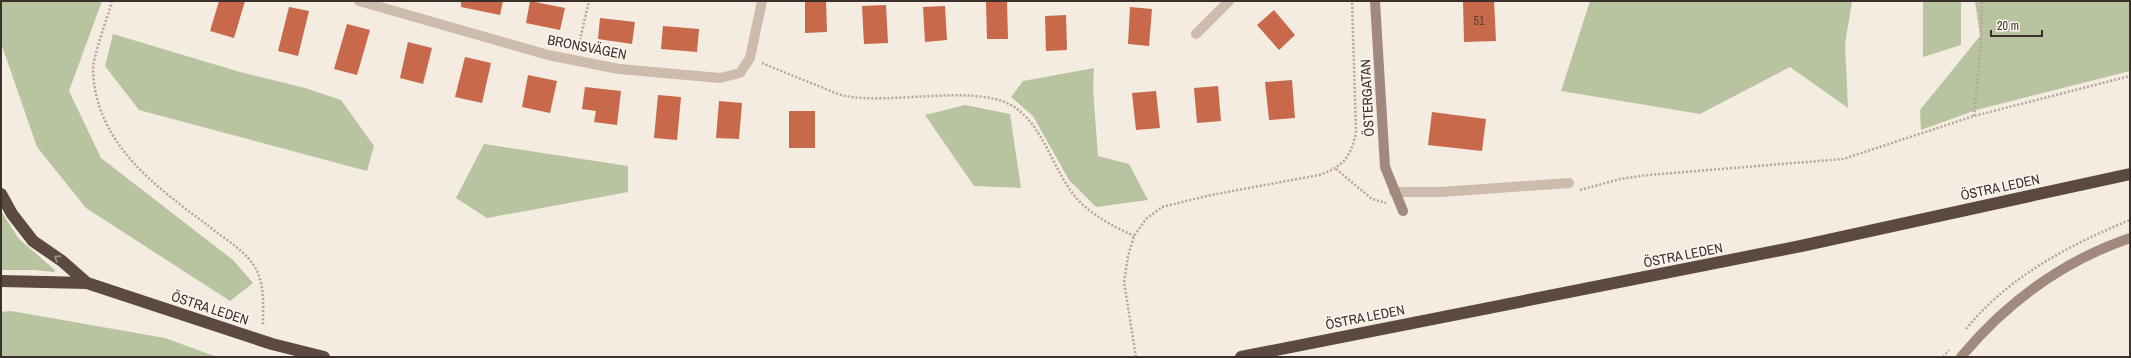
<svg xmlns="http://www.w3.org/2000/svg" width="2131" height="358" viewBox="0 0 2131 358" font-family="'Archivo Narrow',sans-serif">
<style>
.green{fill:#b8c4a0}
.building{fill:#c8694b}
.lines{fill:none;stroke-linecap:round;stroke-linejoin:round}
.path{stroke:#b9a596;stroke-width:2.5;stroke-dasharray:2 2;stroke-linecap:butt}
.street{stroke:#cdbbac;stroke-width:10}
.secondary{stroke:#a18a7d;stroke-width:10}
.highway{stroke:#5c4a42;stroke-width:12}
.oneway{stroke:#9c8e87}
.labels{text-anchor:middle;dominant-baseline:central;stroke-width:3.5;stroke-linejoin:round;paint-order:stroke}
.number-label{font-size:12px;fill:#5e3e33}
.street-label{font-size:14px;fill:#3b302b;stroke:#fbf5ee}
</style>
<rect width="100%" height="100%" fill="#f4ebe1"/>
<!-- green -->
<path class="green" d="M1,1H102L69,91L101,158L233,260L253,283L230,301L86,208L37,147L1,43Z
M1590,1H1852L1845,44L1848,108L1790,67L1700,114L1561,91Z
M1923,1H1961V45L1923,57Z
M1975,1H2130V71L1976,110L1921,130L1920,110L1980,36Z
M113,34L240,72L305,88L341,100L374,146L367,171L139,110L105,66Z
M1094,68L1093,89L1098,156L1129,164L1148,200L1096,207L1069,180L1033,116L1011,97L1023,81Z
M965,105L1010,114L1021,188L974,186L925,115Z
M484,144L628,166V192L487,218L456,198Z
M1,211L19,239L55,270L54,272L34,270H1Z
M11,311L165,338L217,357H1V312Z"/>
<!-- building -->
<path class="building" d="M219,1H245L234,38L210,31Z
M461,1H503L500,15L461,7Z
M530,1L565,8L560,30L526,23Z
M805,1H826L827,32L805,33Z
M1463,1H1494L1496,41L1464,42Z
M986,2H1007L1008,39H987Z
M886,5L888,43L864,44L862,6Z
M945,6L947,40L925,42L923,7Z
M289,7L309,11L298,56L278,51Z
M1130,7L1152,9L1149,46L1128,44Z
M1274,10L1295,35L1279,50L1257,25Z
M1066,15L1067,50L1046,51L1045,16Z
M600,18L635,22L632,44L598,39Z
M347,24L370,30L357,75L334,69Z
M663,26L699,29L697,52L661,49Z
M408,42L432,48L423,84L400,78Z
M465,57L491,63L482,103L455,97Z
M528,75L557,81L550,113L522,107Z
M1292,80L1295,118L1269,120L1265,82Z
M1218,86L1221,121L1197,123L1194,88Z
M585,87L621,91L617,125L594,122L596,111L582,109Z
M1156,91L1160,128L1136,130L1132,93Z
M658,95L681,97L677,140L654,138Z
M719,101L742,103L739,139L716,138Z
M789,111H815V148H789Z
M1432,112L1486,119L1482,151L1428,145Z"/>
<g class="lines">
<!-- path -->
<path class="path" d="M112,1C108,16 92,59 93,71C96,144 156,187 210,227C226,240 246,251 256,269C265,286 263,308 263,326
M578,48L589,1
M762,63C781,71 801,79 821,87C829,90 838,95 846,96C891,105 973,84 1011,105C1042,123 1051,164 1071,191C1086,213 1111,225 1134,236
M1974,116L1981,42L1982,1
M1336,169L1372,199L1386,203
M1580,190L1620,179L1648,175L1843,159L1974,116L2130,76
M1966,329C2008,277 2069,245 2130,220
M1136,357L1124,282L1128,256L1134,236L1146,219L1162,207L1211,195L1319,175C1344,166 1350,158 1356,133L1352,1
M1943,357L1949,350"/>
<!-- street -->
<path class="street" d="M359,1L548,55L619,69L720,78L740,73L750,58L762,1
M1196,34L1229,1
M1394,192H1441L1569,183"/>
<!-- secondary -->
<path class="secondary" d="M1375,1L1385,167L1403,211
M1961,357C2006,303 2063,261 2130,238"/>
<!-- highway -->
<path class="highway" d="M1,194L12,214L33,241L62,261L87,283
M1,281L87,283L272,344L324,357
M1241,357L1801,246L2130,174"/>
</g>
<!-- one-way arrows -->
<defs><path id="oneway-chevron" d="M-2-3.5L2.5 0L-2 3.5" fill="none" stroke-width="1.6" stroke-linecap="round" stroke-linejoin="round"/></defs>
<use class="oneway" href="#oneway-chevron" transform="translate(57 258) rotate(-147)"/>
<g class="labels">
<!-- number labels -->
<g class="number-label">
<text x="1479" y="21">51</text>
</g>
<!-- street labels -->
<g class="street-label">
<text transform="translate(587 47) rotate(11)">BRONSVÄGEN</text>
<text transform="translate(1367 98) rotate(-93)">ÖSTERGATAN</text>
<text transform="translate(2000 187) rotate(-12)">ÖSTRA LEDEN</text>
<text transform="translate(1683 255) rotate(-11)">ÖSTRA LEDEN</text>
<text transform="translate(210 308) rotate(18)">ÖSTRA LEDEN</text>
<text transform="translate(1365 317) rotate(-11)">ÖSTRA LEDEN</text>
</g>
</g>
<!-- border -->
<rect width="2131" height="358" fill="none" stroke="#3b302b" stroke-width="4"/>
<!-- scale -->
<path d="M1991 30v6h51v-6" fill="none" stroke="#3b302b" stroke-width="2"/>
<text x="1997" y="30" font-size="12" fill="#3b302b" stroke="#fbf5ee" stroke-width="3" paint-order="stroke">20 m</text>
</svg>
